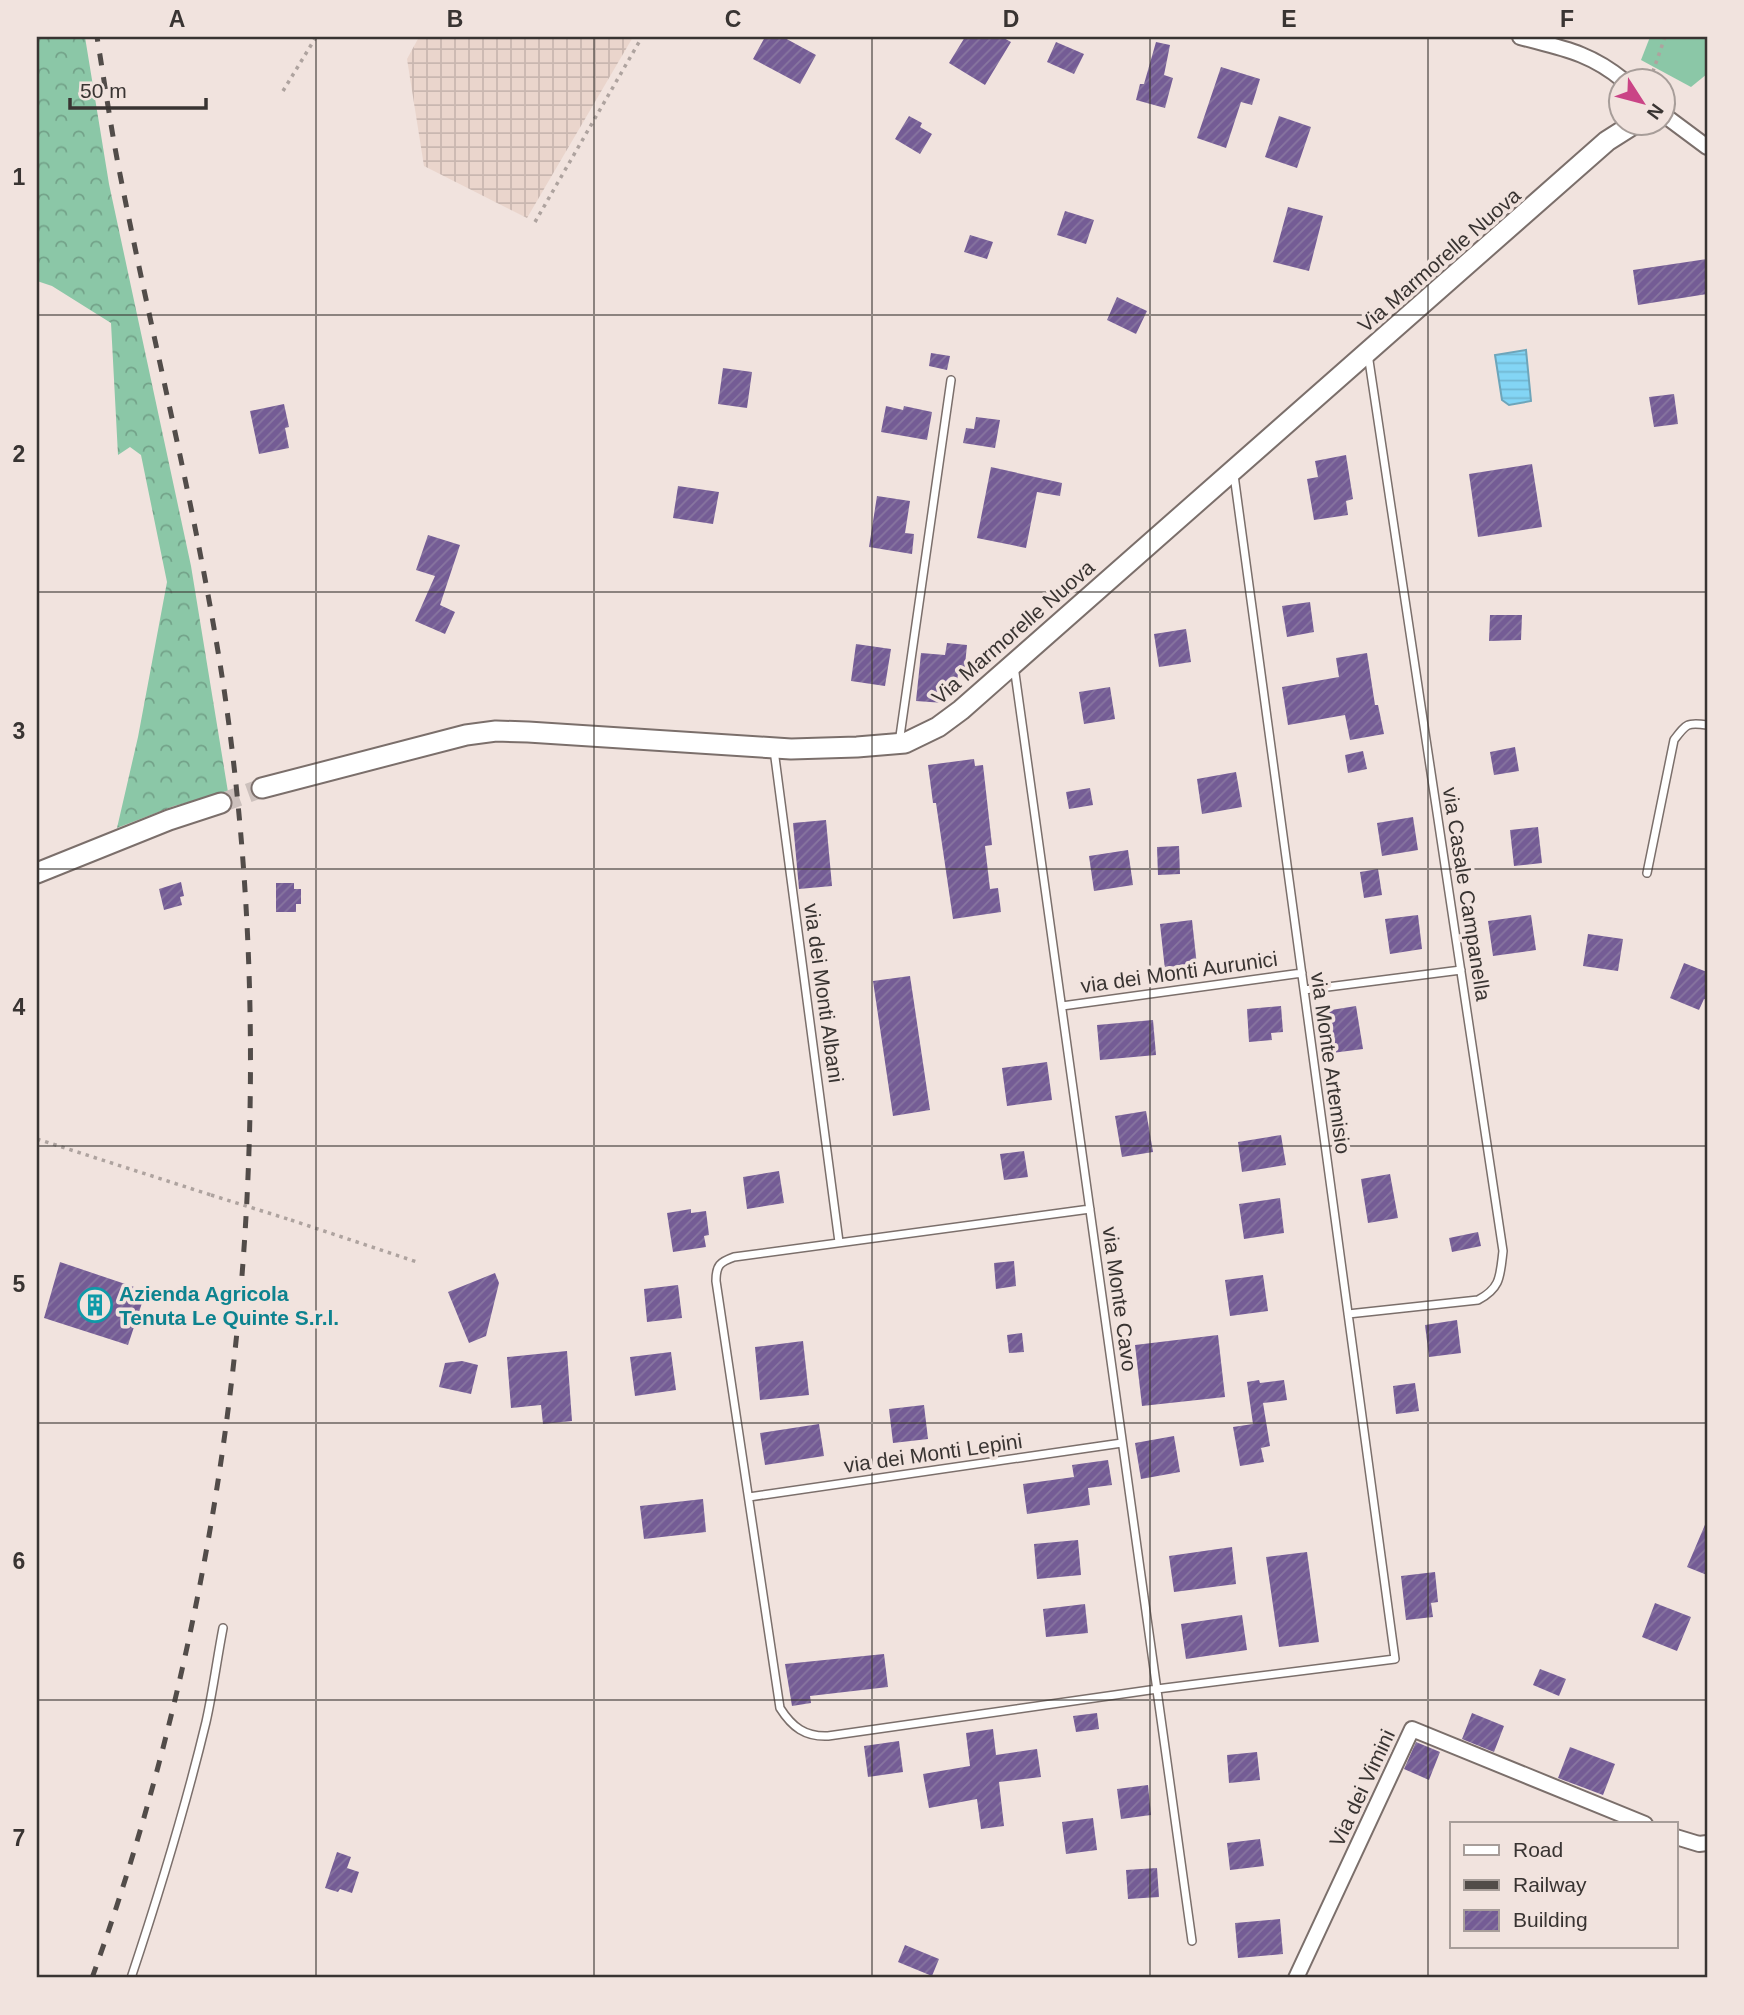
<svg xmlns="http://www.w3.org/2000/svg" width="1744" height="2015" viewBox="0 0 1744 2015" font-family="Arial,sans-serif">
<style>
.industrial{fill:url(#industrial-grid)}
.grass{fill:#8bc7a7}
.forest{fill:url(#forest-crowns)}
.water{fill:url(#water-rules);stroke:#6da5ba;stroke-width:2}
.building{fill:url(#building-hatch)}
.lines{fill:none;stroke-linecap:round;stroke-linejoin:round}
.secondary-tunnel{stroke:#ccc0bc;stroke-width:19;stroke-dasharray:19 10;stroke-linecap:butt}
.lane-casing{stroke:#7b6f6b;stroke-width:10}
.street-casing{stroke:#7b6f6b;stroke-width:18}
.secondary-casing{stroke:#7b6f6b;stroke-width:23}
.path{stroke:#aea39f;stroke-width:3.5;stroke-dasharray:3.5 5;stroke-linecap:butt}
.lane{stroke:#fff;stroke-width:7}
.street{stroke:#fff;stroke-width:14}
.secondary{stroke:#fff;stroke-width:19}
.rail{stroke:#524c49;stroke-width:5;stroke-dasharray:12 12;stroke-linecap:butt}
.path-bridge{stroke:#aea39f;stroke-width:3.5;stroke-dasharray:3.5 5;stroke-linecap:butt}
.grid{fill:none;stroke:#393432;stroke-width:2;stroke-opacity:0.55}
.labels{text-anchor:middle;dominant-baseline:central;stroke-width:7;stroke-linejoin:round;paint-order:stroke}
.street-label{font-size:21px;fill:#393432;stroke:#f1e3de}
.culture-label{font-size:21px;font-weight:bold;fill:#0d838f;stroke:#f1e3de;text-anchor:start}
.neatline{fill:none;stroke:#393432;stroke-width:2.5}
.grid-label{font-size:23px;text-anchor:middle;font-weight:bold;fill:#393432}
</style>
<defs>
<pattern id="industrial-grid" width="8" height="8" patternUnits="userSpaceOnUse" patternTransform="scale(1.75)"><rect width="8" height="8" fill="#ead5cc"/><path d="M0 4h8M4 0v8" fill="none" stroke="#c9b7b0"/></pattern>
<pattern id="forest-crowns" width="20" height="18" patternUnits="userSpaceOnUse" patternTransform="scale(1.75)"><rect width="20" height="18" fill="#8bc7a7"/><path d="M2 6a3 3 0 1 1 6 0M12 15a3 3 0 1 1 6 0" fill="none" stroke="#73a289"/></pattern>
<pattern id="water-rules" width="6" height="5" patternUnits="userSpaceOnUse" patternTransform="scale(1.75)"><rect width="6" height="5" fill="#83d5f5"/><path d="M0 2.5h6" fill="none" stroke="#72b7d2"/></pattern>
<pattern id="building-hatch" width="6" height="6" patternUnits="userSpaceOnUse" patternTransform="scale(1.75)"><rect width="6" height="6" fill="#745c95"/><path d="M-1 1l2-2M0 6l6-6M5 7l2-2" fill="none" stroke="#8876a0"/></pattern>
</defs>
<rect width="100%" height="100%" fill="#f1e3de"/>
<!-- industrial -->
<path class="industrial" d="M419,37H633L527,218L424,166L407,59Z"/>
<!-- grass -->
<path class="grass" d="M1650,37H1707V74L1691,87L1641,60Z"/>
<!-- forest -->
<path class="forest" d="M37,37H85L109,184L191,566L228,792L174,806L117,828L138,737L167,582L141,455L130,447L118,455L111,323L52,286L37,281Z"/>
<!-- water -->
<path class="water" d="M1526,350L1531,401L1509,405L1502,400L1495,355Z"/>
<!-- building -->
<path class="building" d="M765,37H783L816,55L800,84L753,59Z
M965,37H1002L1011,42L985,85L949,63Z
M1056,42L1084,54L1074,74L1047,62Z
M1156,42L1170,45L1164,75L1173,78L1165,108L1136,100L1140,84H1144Z
M1221,67L1260,79L1252,105L1241,102L1226,148L1197,138Z
M909,116L922,123L920,127L932,134L920,154L895,139Z
M1279,116L1311,127L1297,168L1265,157Z
M1288,207L1323,216L1309,271L1273,262Z
M1065,211L1094,220L1086,244L1057,235Z
M970,235L993,242L987,259L964,252Z
M1707,259V294L1638,305L1633,270Z
M1117,297L1147,311L1136,334L1107,320Z
M931,353L950,356L947,370L929,366Z
M723,368L752,372L747,408L718,404Z
M1674,394L1678,424L1654,427L1649,397Z
M284,404L289,427L285,428L289,448L259,454L250,411Z
M886,406L903,410L904,406L932,412L927,440L881,432Z
M976,417L1000,420L995,448L963,443L966,428L974,429Z
M1346,455L1353,499L1346,501L1348,515L1314,520L1307,479L1318,477L1315,461Z
M1532,464L1542,527L1478,537L1469,474Z
M991,467L1062,483L1060,496L1037,492L1026,548L977,538Z
M678,486L719,492L713,524L673,518Z
M877,496L910,501L905,533L914,534L912,554L869,547Z
M428,535L460,545L440,605L455,612L445,634L415,621L435,576L416,570Z
M1310,602L1314,632L1287,637L1282,606Z
M1490,615H1522L1521,640L1489,641Z
M1186,629L1191,662L1159,667L1154,634Z
M947,643L967,645L964,675L958,674L956,688L945,687L944,703L916,701L921,653L945,655Z
M856,644L891,649L885,686L851,681Z
M1367,653L1375,705H1378L1384,734L1350,740L1345,715L1288,725L1282,687L1339,677L1336,658Z
M1110,687L1115,719L1084,724L1079,692Z
M1515,747L1519,771L1494,775L1490,752Z
M1363,751L1367,769L1348,773L1345,755Z
M974,759L975,766L983,765L992,845L985,846L990,889L998,888L1001,912L953,919L936,803H933L928,765Z
M1236,772L1242,807L1202,814L1197,779Z
M1090,788L1093,805L1069,809L1066,792Z
M1413,817L1418,850L1382,856L1377,823Z
M826,820L832,886L799,889L793,823Z
M1538,827L1542,863L1514,866L1510,830Z
M1179,846L1180,874L1158,875L1157,847Z
M1128,850L1133,885L1094,891L1089,856Z
M1378,869L1382,895L1364,898L1360,872Z
M181,882L184,896L180,897L182,905L164,910L159,889Z
M276,883H294V889H301V904H296V912H276Z
M1418,915L1422,949L1390,954L1385,919Z
M1531,915L1536,950L1493,956L1488,921Z
M1192,920L1197,966L1165,970L1160,924Z
M1588,934L1623,939L1618,971L1583,966Z
M1684,963L1707,972V1000L1704,999L1699,1010L1670,998Z
M910,976L930,1110L893,1116L873,981Z
M1281,1006L1283,1032L1271,1033L1272,1040L1249,1042L1247,1009Z
M1356,1006L1363,1049L1332,1053L1325,1011Z
M1153,1020L1156,1055L1100,1060L1097,1025Z
M1047,1062L1052,1100L1007,1106L1002,1068Z
M1146,1111L1153,1152L1122,1157L1115,1116Z
M1281,1135L1286,1165L1242,1172L1238,1142Z
M1024,1151L1028,1177L1004,1180L1000,1154Z
M779,1171L784,1203L747,1209L743,1177Z
M1390,1174L1398,1218L1368,1223L1361,1179Z
M1280,1198L1284,1233L1244,1239L1239,1204Z
M691,1209V1213L706,1211L709,1235L704,1236L706,1247L673,1252L667,1213Z
M1478,1232L1481,1246L1452,1252L1449,1238Z
M1014,1261L1016,1286L996,1289L994,1263Z
M60,1262L146,1291L128,1345L44,1318Z
M495,1273L499,1283L486,1336L469,1343L448,1292Z
M1263,1275L1268,1311L1230,1316L1225,1280Z
M678,1285L682,1318L647,1322L644,1289Z
M1457,1320L1461,1353L1429,1357L1425,1325Z
M1022,1333L1024,1352L1009,1353L1007,1335Z
M1218,1335L1225,1397L1142,1406L1135,1345Z
M803,1341L809,1395L760,1400L755,1347Z
M567,1351L572,1421L543,1424L541,1405L511,1408L507,1357Z
M671,1352L676,1390L635,1396L630,1357Z
M462,1361L478,1365L471,1394L439,1387L445,1363Z
M1259,1380L1260,1383L1284,1380L1287,1400L1263,1403L1270,1446L1261,1448L1264,1462L1240,1466L1233,1427L1253,1424L1247,1382Z
M1415,1383L1419,1411L1396,1414L1393,1386Z
M924,1405L928,1439L893,1443L889,1409Z
M819,1424L824,1456L765,1465L760,1433Z
M1174,1436L1180,1472L1141,1479L1135,1443Z
M1108,1460L1112,1485L1088,1488L1090,1505L1027,1514L1023,1484L1074,1477L1072,1465Z
M703,1499L706,1532L644,1539L640,1506Z
M1707,1520V1575L1687,1567Z
M1078,1540L1081,1575L1037,1579L1034,1544Z
M1232,1547L1236,1584L1174,1592L1169,1556Z
M1307,1552L1319,1642L1279,1647L1266,1557Z
M1435,1572L1438,1602L1431,1603L1433,1617L1406,1620L1401,1576Z
M1655,1603L1691,1617L1677,1651L1642,1637Z
M1085,1604L1088,1633L1046,1637L1043,1609Z
M1242,1615L1247,1650L1186,1659L1181,1624Z
M884,1654L888,1687L810,1696L811,1703L792,1706L785,1664Z
M1540,1669L1566,1679L1559,1696L1533,1685Z
M1097,1713L1099,1729L1076,1732L1073,1716Z
M1472,1713L1504,1726L1494,1752L1462,1739Z
M993,1729L996,1755L1037,1749L1041,1777L999,1782L1004,1826L981,1829L977,1799L929,1808L923,1774L970,1766L966,1733Z
M899,1741L903,1772L868,1777L864,1746Z
M1416,1742L1440,1752L1429,1780L1404,1769Z
M1570,1747L1615,1764L1603,1795L1558,1778Z
M1257,1752L1260,1780L1229,1783L1227,1755Z
M1148,1785L1151,1815L1121,1819L1117,1789Z
M1093,1818L1097,1850L1066,1854L1062,1822Z
M1260,1839L1264,1866L1230,1870L1227,1843Z
M337,1852L351,1857L347,1868L359,1872L352,1893L340,1889L338,1892L325,1888Z
M1157,1868L1159,1897L1128,1899L1126,1870Z
M1280,1919L1283,1954L1238,1958L1235,1923Z
M905,1945L939,1959L932,1976L898,1962Z"/>
<g class="lines">
<!-- secondary-tunnel -->
<path class="secondary-tunnel" d="M221,803L262,788"/>
<!-- lane casing -->
<g class="lane-casing">
<path id="lane" d="M1014,666L1192,1941
M899,743L951,380
M774,750L839,1242
M1647,873L1674,740C1686,724 1687,722 1707,725
M1304,990L1461,970
M1062,1006L1302,973
M1090,1209L734,1257C720,1262 716,1265 716,1281L780,1708C792,1727 805,1737 828,1736L1157,1689L1395,1659L1234,475
M1348,1314L1478,1300C1501,1288 1500,1276 1503,1251L1368,354
M749,1497L1122,1443
M131,1978C159,1894 185,1809 206,1722C213,1691 217,1659 223,1628"/>
</g>
<!-- street casing -->
<g class="street-casing">
<path id="street" d="M1520,37C1561,48 1589,52 1623,80
M1664,115L1707,147
M1676,1837L1699,1844L1707,1843
M1296,1978L1412,1729L1645,1824"/>
</g>
<!-- secondary casing -->
<g class="secondary-casing">
<path id="secondary" d="M262,788L466,735L496,731L528,732L791,749L857,747L905,743L938,727L961,710L1607,141L1637,122
M37,873L169,820L221,803"/>
</g>
<!-- path -->
<path class="path" d="M1650,80L1665,37
M283,91L316,37
M535,222L642,37
M37,1139L211,1195
M291,1220L417,1262"/>
<!-- lane -->
<use href="#lane" class="lane"/>
<!-- street -->
<use href="#street" class="street"/>
<!-- secondary -->
<use href="#secondary" class="secondary"/>
<!-- rail -->
<path class="rail" d="M92,1978C238,1573 286,1115 224,689C197,512 152,339 118,164C110,122 104,79 97,37"/>
<!-- path-bridge -->
<path class="path-bridge" d="M211,1195L291,1220"/>
</g>
<!-- grid -->
<path class="grid" d="M316,37V1978M594,37V1978M872,37V1978M1150,37V1978M1428,37V1978M37,315H1707M37,592H1707M37,869H1707M37,1146H1707M37,1423H1707M37,1700H1707"/>
<!-- icons -->
<defs>
<g id="building-ring" transform="scale(1.75)"><circle r="9.5" fill="#f1e3de" stroke="#0f9aa8" stroke-width="1.5"/><path d="M-4-6H4V6H1V3H-1V6H-4ZM-2.5-4.3h1.7v1.8h-1.7ZM.8-4.3h1.7v1.8H.8ZM-2.5-1h1.7V.8h-1.7ZM.8-1h1.7V.8H.8Z" fill="#0f9aa8"/></g>
</defs>
<g fill-rule="evenodd">
<use href="#building-ring" x="95" y="1305"/>
</g>
<g class="labels">
<!-- street labels -->
<g class="street-label">
<text transform="translate(1439 260) rotate(-41)">Via Marmorelle Nuova</text>
<text transform="translate(1013 632) rotate(-41)">Via Marmorelle Nuova</text>
<text transform="translate(1467 894) rotate(81)">via Casale Campanella</text>
<text transform="translate(1179 972) rotate(-8)">via dei Monti Aurunici</text>
<text transform="translate(824 993) rotate(82)">via dei Monti Albani</text>
<text transform="translate(1331 1063) rotate(82)">via Monte Artemisio</text>
<text transform="translate(1120 1299) rotate(82)">via Monte Cavo</text>
<text transform="translate(933 1453) rotate(-8)">via dei Monti Lepini</text>
<text transform="translate(1362 1788) rotate(-65)">Via dei Vimini</text>
</g>
<!-- culture labels -->
<g class="culture-label">
<text x="119" y="1293">Azienda Agricola<tspan x="119" dy="24">Tenuta Le Quinte S.r.l.</tspan></text>
</g>
</g>
<!-- border -->
<rect width="1744" height="2015" fill="none" stroke="#f1e3de" stroke-width="77"/>
<!-- legend -->
<rect x="1450" y="1822" width="228" height="126" fill="#f1e3de" stroke="#a79d99" stroke-width="2"/>
<rect x="1464" y="1845" width="35" height="10" fill="#ffffff" stroke="#a79d99" stroke-width="2"/>
<text x="1513" y="1857" font-size="21" fill="#393432">Road</text>
<rect x="1464" y="1880" width="35" height="10" fill="#524c49" stroke="#a79d99" stroke-width="2"/>
<text x="1513" y="1892" font-size="21" fill="#393432">Railway</text>
<rect x="1464" y="1910" width="35" height="21" fill="url(#building-hatch)" stroke="#a79d99" stroke-width="2"/>
<text x="1513" y="1927" font-size="21" fill="#393432">Building</text>
<!-- north arrow -->
<g transform="translate(1642 102) rotate(126)"><circle r="33" fill="#f1e3de" stroke="#a79d99" stroke-width="2"/>
<path d="M0-5L12 26L0 18L-12 26Z" fill="#ca4486"/>
<text y="-10" font-size="19" font-weight="bold" text-anchor="middle" fill="#393432">N</text>
</g>
<!-- scale -->
<path d="M70 98v10h136v-10" fill="none" stroke="#393432" stroke-width="3.5"/>
<text x="80" y="98" font-size="21" fill="#393432" stroke="#f1e3de" stroke-width="5" paint-order="stroke">50 m</text>
<rect x="38" y="38" width="1668" height="1938" class="neatline"/>
<g class="grid-label">
<text x="177" y="27">A</text>
<text x="455" y="27">B</text>
<text x="733" y="27">C</text>
<text x="1011" y="27">D</text>
<text x="1289" y="27">E</text>
<text x="1567" y="27">F</text>
<text x="19" y="185">1</text>
<text x="19" y="462">2</text>
<text x="19" y="739">3</text>
<text x="19" y="1015">4</text>
<text x="19" y="1292">5</text>
<text x="19" y="1569">6</text>
<text x="19" y="1846">7</text>
</g>
</svg>
